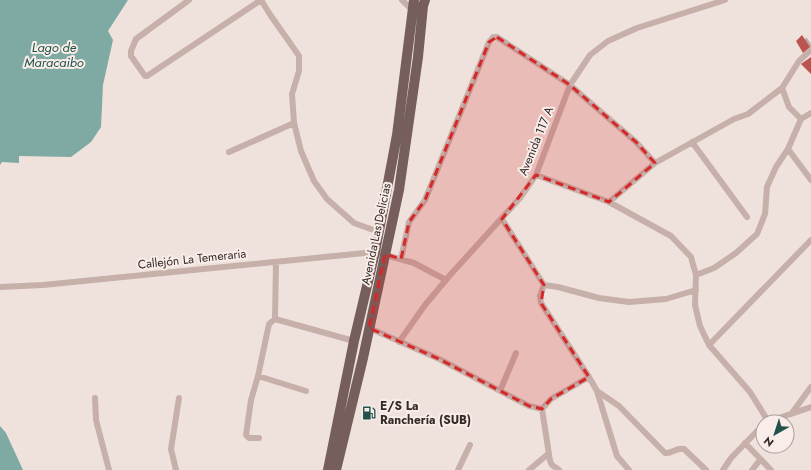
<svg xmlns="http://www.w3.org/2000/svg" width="811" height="470" viewBox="0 0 811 470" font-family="Jost,sans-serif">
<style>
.water{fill:#7eaaa3}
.building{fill:#bb534f;filter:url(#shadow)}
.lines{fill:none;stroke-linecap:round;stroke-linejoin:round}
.minor{stroke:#c6b0a9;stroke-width:6}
.primary{stroke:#755e5b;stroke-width:10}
.marked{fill:#d62828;fill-opacity:0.2;stroke:#d62828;stroke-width:3;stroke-dasharray:8 5;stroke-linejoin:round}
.labels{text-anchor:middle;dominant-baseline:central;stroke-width:4;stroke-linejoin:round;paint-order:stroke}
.street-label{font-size:12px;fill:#342a28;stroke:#f8ede8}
.poi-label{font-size:12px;font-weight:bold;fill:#342a28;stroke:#f8ede8;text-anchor:start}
.water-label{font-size:13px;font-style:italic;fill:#22524b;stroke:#f8ede8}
</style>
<defs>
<filter id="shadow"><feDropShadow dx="4.5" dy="2.5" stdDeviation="0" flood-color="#0004"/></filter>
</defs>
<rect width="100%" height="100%" fill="#efe2dc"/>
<!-- water -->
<path class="water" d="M0,0H128L108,31L113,40L103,85L101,127L91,142L71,157L19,156V163L2,162L0,165Z
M0,426L6,433L23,470H0Z"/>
<!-- building -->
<path class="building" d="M802,35L810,47L803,53L796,41Z
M811,57V74L801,64Z"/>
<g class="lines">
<!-- minor -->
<path class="minor" d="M189,0L136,39L131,51V56L145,76H147L261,0
M261,0L271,16L288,40L299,56V71L292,94L294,123L301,151L314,181L327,199L354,223L379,232
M402,0L412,10
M782,88L789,107L801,119
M692,142L747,217
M788,149L811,180
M229,152L294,123
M536,175L609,202L671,236L691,257L696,275L695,305L700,326L709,345L750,392L768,421
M609,202L655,163L734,119L748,114L782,88L799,61L811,50
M502,219L525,255L544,285L558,287L599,298L629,302L666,299L696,290
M401,259L409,222L425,200L489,42L493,37H497L570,85L636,142L655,163
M696,275L714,268L736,253L757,234L765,214L767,187L776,167L788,149L801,119L811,113
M544,285L540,296L541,303L589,377L597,391L619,406L665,453C672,454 677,447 684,449L706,470
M0,287L43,285L375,252L414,263L446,280
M275,319L276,262
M369,328L439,359L529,406L542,409L550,461L552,465L559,470
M399,342L425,305L451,274L520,198L536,175L570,85L590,55L608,41L637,28L725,0
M709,345L811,240
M258,376L306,391
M500,391L516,353
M597,391L617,456L629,470
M95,398L96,420L109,470
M542,409L551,399L589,377
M792,413L811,387
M767,422L811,407
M259,438H249L246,435L251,400L258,376L269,324L275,319L354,341
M745,443L771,470
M176,470L171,449L179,398
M458,470L470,445
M529,470L548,454
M723,470L731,458L763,425
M752,470L760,460"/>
<!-- primary -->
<path class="primary" d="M328,470L354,341L375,252L397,135L414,0
M336,470L363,358L399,190L418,57L423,6L425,0"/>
</g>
<!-- marked area -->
<path class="marked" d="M497,37L570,85L636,142L655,163L609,202L536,175L502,219L544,285L541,303L589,377L551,399L542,409L529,406L439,359L369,328L385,254L401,259L409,222L425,200L489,42Z"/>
<!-- icons -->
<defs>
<g id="fuel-bare" transform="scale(1.08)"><path d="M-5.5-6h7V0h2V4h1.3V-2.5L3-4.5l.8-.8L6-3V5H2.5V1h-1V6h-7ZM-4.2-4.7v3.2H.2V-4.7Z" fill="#22524b" stroke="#f8ede8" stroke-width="2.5" paint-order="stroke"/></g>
</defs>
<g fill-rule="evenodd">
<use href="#fuel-bare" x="369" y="413"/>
</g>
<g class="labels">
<!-- street labels -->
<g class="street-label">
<text transform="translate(536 141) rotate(-68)">Avenida 117 A</text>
<text transform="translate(376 234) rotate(-78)">Avenida Las Delicias</text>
<text transform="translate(192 259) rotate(-6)">Callejón La Temeraria</text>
</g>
<!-- poi labels -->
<g class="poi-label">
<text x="380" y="406">E/S La<tspan x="380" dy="14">Ranchería (SUB)</tspan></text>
</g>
<!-- water labels -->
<g class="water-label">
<text x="54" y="47">Lago de<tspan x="54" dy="15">Maracaibo</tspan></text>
</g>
</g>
<!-- north arrow -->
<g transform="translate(775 434) rotate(219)"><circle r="19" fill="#f8ede8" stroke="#aa9f9b"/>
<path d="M0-3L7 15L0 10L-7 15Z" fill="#22524b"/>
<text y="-6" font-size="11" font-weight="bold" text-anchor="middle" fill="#342a28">N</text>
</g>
</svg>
